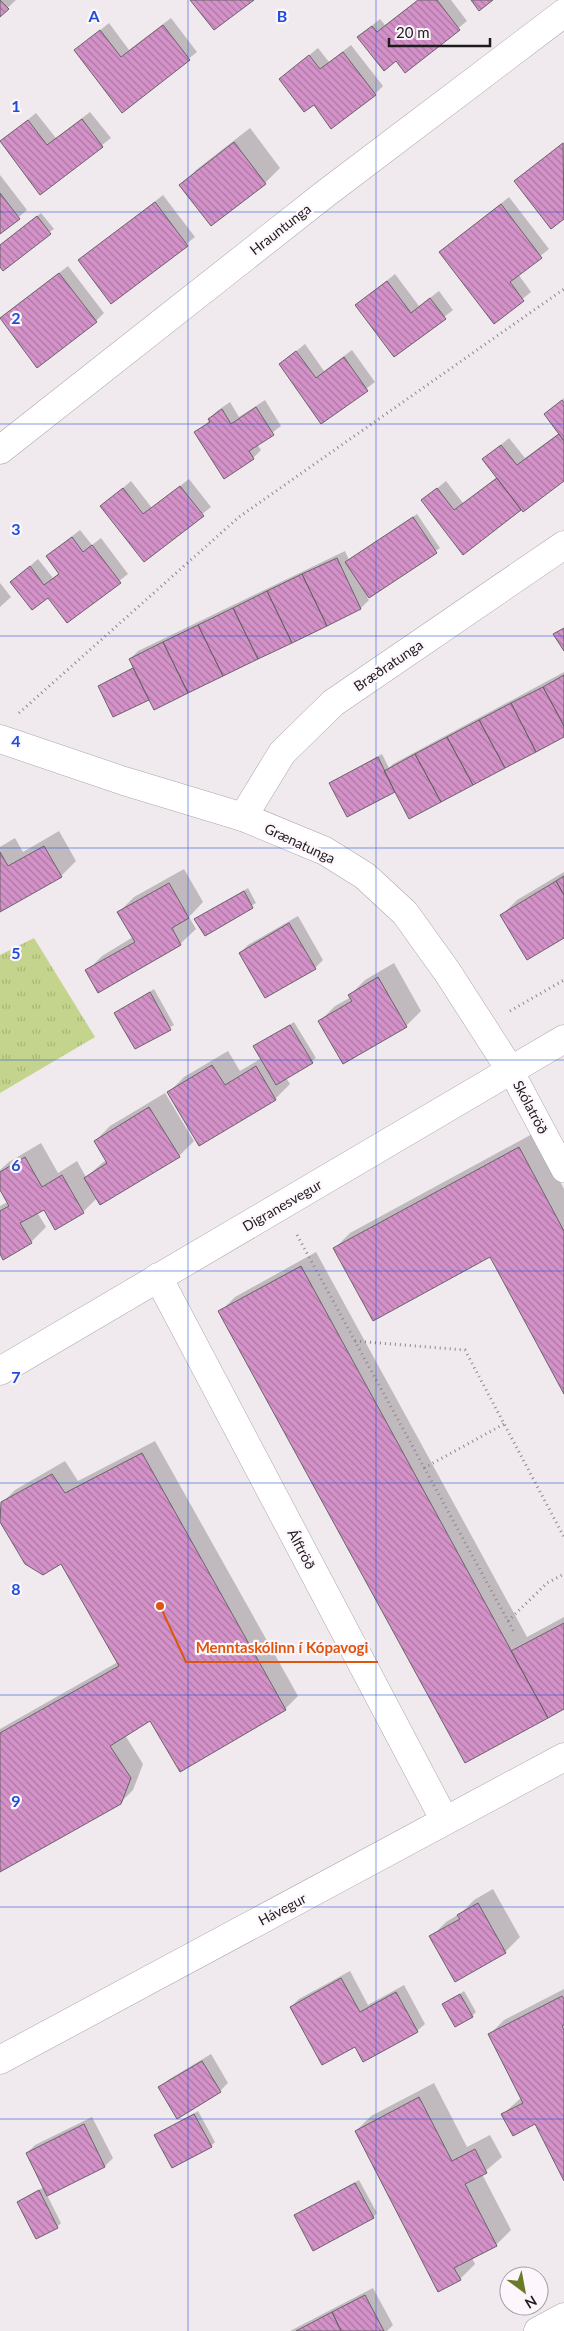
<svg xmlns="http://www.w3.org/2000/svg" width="564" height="2331" viewBox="0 0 564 2331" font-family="Lato,sans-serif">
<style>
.park{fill:url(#park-tufts)}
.shadow{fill:#0003}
.building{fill:url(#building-back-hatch);stroke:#6a6469}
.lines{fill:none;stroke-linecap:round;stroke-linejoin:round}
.pedestrian-casing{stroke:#ada6ac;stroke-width:26}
.minor-casing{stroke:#ada6ac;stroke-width:29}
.tertiary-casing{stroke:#ada6ac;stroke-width:29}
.path{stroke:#8d888b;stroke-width:3;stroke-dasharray:1 4;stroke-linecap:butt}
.pedestrian{stroke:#fff;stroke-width:25}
.minor{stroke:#fff;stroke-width:28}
.tertiary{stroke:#fff;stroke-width:28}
.grid{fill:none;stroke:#1d4ed8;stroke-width:1;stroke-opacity:0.55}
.labels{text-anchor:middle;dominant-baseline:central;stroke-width:4.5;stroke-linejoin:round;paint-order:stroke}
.street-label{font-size:14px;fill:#1e1b1d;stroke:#fdf6fc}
.grid-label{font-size:16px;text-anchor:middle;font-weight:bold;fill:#1d4ed8;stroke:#fdf6fc;stroke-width:4.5;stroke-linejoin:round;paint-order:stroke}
.leader{fill:none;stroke:#de560d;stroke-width:2}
.callout-dot{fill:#de560d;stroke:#fdf6fc;stroke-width:2}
.callout-label{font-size:15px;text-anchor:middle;font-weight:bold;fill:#de560d;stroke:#fdf6fc;stroke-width:4.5;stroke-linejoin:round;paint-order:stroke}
</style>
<defs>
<pattern id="park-tufts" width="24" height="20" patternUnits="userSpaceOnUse" patternTransform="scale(1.25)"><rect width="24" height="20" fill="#c4d48c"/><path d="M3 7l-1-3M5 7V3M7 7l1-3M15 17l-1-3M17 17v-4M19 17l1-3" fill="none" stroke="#a8b578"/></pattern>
<pattern id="building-back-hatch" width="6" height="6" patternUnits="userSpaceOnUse" patternTransform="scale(1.25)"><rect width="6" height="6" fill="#d492c9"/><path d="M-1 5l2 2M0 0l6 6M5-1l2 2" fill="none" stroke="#ab76a3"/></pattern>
</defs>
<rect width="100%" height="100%" fill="#f0e9ee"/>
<!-- park -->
<path class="park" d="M34,938L95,1037L0,1093V955Z"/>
<!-- shadow -->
<path class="shadow" d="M0,0H16L0,15Z
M418,0H451L467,21L405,72L396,60L358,37L380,19L385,25Z
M171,18L197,52L123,111L76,50L109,23L129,50Z
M351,45L383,86L375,94L314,103L280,79L318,48L329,62Z
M90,112L111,138L40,194L1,142L36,113L56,138Z
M250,128L280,168L265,183L181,185L196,170Z
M564,142V218L552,227L516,181Z
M0,175L27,210L0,233Z
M163,195L195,237L112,303L80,261Z
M509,197L549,249L518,274L531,292L494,322L441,252Z
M41,213L54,229L0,265V245Z
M68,266L104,313L96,321L1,318Z
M395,274L419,306L439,291L453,310L395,356L357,305Z
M305,344L324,371L352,350L375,382L322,422L280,364Z
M564,398V479L463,553L423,500L446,481L463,503L497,477L484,459L509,438L525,458L559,433L545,415Z
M265,400L281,426L257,444L261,450L253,458L196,433L210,420L209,419L217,411L230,402L239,417Z
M189,479L211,507L144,561L102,506L131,481L152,508Z
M417,514L440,548L367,597L369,600L361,608L154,708L149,698L113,715L99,686L134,667L130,659L138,651L345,551L349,560Z
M80,530L92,545L101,538L128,574L67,622L48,596L12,582L38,559L53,578L60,572L47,556Z
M0,583L11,597L0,607Z
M564,672V735L395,790L330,783L382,754L389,768L393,764Z
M59,831L76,861L61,876L0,911V847L15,838L23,852Z
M184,869L203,902L189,917L196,929L180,944L99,991L87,971L102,956L133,937L119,912L134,897Z
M564,872V936L502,915L517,900Z
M248,888L256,903L205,935L196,919Z
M298,916L323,960L315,968L240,953L248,945Z
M394,963L421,1011L406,1026L320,1021L335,1006L351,997L350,995L365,980Z
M154,989L174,1025L136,1048L116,1013Z
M294,1022L316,1058L286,1078L290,1084L275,1099L169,1092L184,1077L228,1051L240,1071L262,1058L255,1047L259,1043Z
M165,1093L194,1141L179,1156L97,1198L83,1212L44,1208L37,1212L46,1227L31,1242L0,1254V1206L8,1202L0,1188V1170L9,1162L41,1143L58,1173L77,1161L86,1177L107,1159L95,1141L110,1126Z
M534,1133L564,1189V1392L490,1255L335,1248L350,1233Z
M316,1252L527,1637L564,1617V1708L466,1761L220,1312L235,1297Z
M155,1441L298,1696L285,1709L151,1719L125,1735L143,1764L133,1790L120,1803L0,1871V1729L118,1662L61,1562L26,1563L0,1520L2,1503L15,1490L65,1461L78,1481Z
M493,1889L520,1937L505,1952L431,1937L446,1922L461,1913L474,1900Z
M350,1971L368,2005L404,1985L425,2024L417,2031L356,2045L291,2007L299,1999Z
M564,1989V2178L535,2123L503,2114L522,2097L489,2035L504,2020Z
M464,1991L476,2012L472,2016L443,2005Z
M211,2054L228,2083L220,2091L160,2088L168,2080Z
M434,2083L467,2147L490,2135L502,2157L482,2174L511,2230L496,2245L472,2258L475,2264L460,2279L356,2131L371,2116Z
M198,2111L215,2142L211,2146L156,2135Z
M92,2117L113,2158L105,2166L47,2195L61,2223L57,2227L18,2202L44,2187L27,2153L35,2145Z
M359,2180L377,2213L373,2217L295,2215Z
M373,2288L393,2325L387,2331H290Z"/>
<!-- building -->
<path class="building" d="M0,0L9,9L0,17Z
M190,0H254L214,30Z
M418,0H437L460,30L405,73L396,61L384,71L357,37L372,26L377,32Z
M471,0H493L479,11Z
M163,25L190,60L122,113L74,50L100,30L121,57Z
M343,52L376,95L331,129L314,105L304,112L279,79L309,55L320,69Z
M82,119L103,147L40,195L0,141L28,120L47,145Z
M234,142L266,184L211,226L179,185Z
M563,143L564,219L551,229L514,181Z
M0,193L20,219L0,234Z
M155,202L188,246L111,304L78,260Z
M501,204L542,258L510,282L524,301L494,324L439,252Z
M37,216L51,234L3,271L0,267V245Z
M59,273L97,322L37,368L0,318Z
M387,281L411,313L430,298L446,319L394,357L355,305Z
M296,351L316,378L344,357L368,391L321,424L279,364Z
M562,400L564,403V441L544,414Z
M256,407L274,435L249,451L254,459L224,479L194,432L210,422L208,419L222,409L231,424Z
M559,434L564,441V481L523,512L482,459L501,445L517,465Z
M497,478L521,510L463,555L421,500L437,488L454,510Z
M180,486L204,516L144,562L100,506L123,488L143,514Z
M413,517L437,553L369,598L345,562Z
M72,537L83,552L92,545L121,583L67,623L48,598L32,610L10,582L30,566L44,585L59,574L46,556Z
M337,558L361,609L327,626L302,574Z
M302,574L327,626L292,643L267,591Z
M267,591L292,643L258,659L233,608Z
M233,608L258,659L223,676L198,625Z
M198,625L223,676L188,693L163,642Z
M564,628V651L553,634Z
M163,642L188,693L154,710L129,659Z
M133,668L149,700L113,717L98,686Z
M564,675V726L543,687Z
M543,687L564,726V737L536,752L511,703Z
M511,703L536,752L505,768L479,720Z
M479,720L505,768L473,785L447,737Z
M447,737L473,785L441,802L415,754Z
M415,754L441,802L409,819L384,771Z
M378,757L395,792L347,817L329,783Z
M44,846L62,877L0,912V852L8,866Z
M564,876V895L556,881Z
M556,881L564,895V938L527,960L500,915Z
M169,883L189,918L172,928L181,945L98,993L85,970L135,942L117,912Z
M244,891L253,908L205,936L194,919Z
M289,923L316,969L265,998L239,953Z
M378,977L407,1027L343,1064L318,1021L352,1001L348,995Z
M150,992L171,1030L135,1049L114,1013Z
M290,1025L313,1063L276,1085L253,1046Z
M212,1065L225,1085L256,1066L276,1100L199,1146L167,1092Z
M149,1107L180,1157L100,1205L84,1178L107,1163L94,1141Z
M519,1147L564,1231V1394L490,1257L373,1321L333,1248Z
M25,1157L42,1187L62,1175L84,1213L55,1230L44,1210L20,1223L32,1243L3,1260L0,1254V1211L9,1206L0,1190V1172Z
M301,1266L548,1718L465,1763L218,1311Z
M142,1453L286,1710L180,1772L150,1721L110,1746L131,1778L121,1804L0,1872V1733L119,1666L61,1564L43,1575L25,1564L0,1522L1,1502L52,1474L65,1493Z
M564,1623V1709L548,1718L511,1651Z
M478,1903L506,1953L455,1982L429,1936L460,1919L457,1915Z
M341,1978L360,2012L396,1992L418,2032L363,2062L355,2047L322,2065L290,2007Z
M460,1994L473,2017L455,2027L442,2004Z
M562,1996L564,1999V2025L562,2026L564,2030V2181L535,2124L513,2136L501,2114L523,2103L488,2034Z
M202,2061L221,2092L177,2119L158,2087Z
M419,2097L452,2161L475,2149L487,2173L465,2184L497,2246L454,2268L461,2280L438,2292L355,2131Z
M194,2114L212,2147L172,2168L154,2135Z
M84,2124L105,2167L47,2196L26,2153Z
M355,2183L374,2218L313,2251L294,2215Z
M39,2190L58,2228L36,2239L17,2202Z
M365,2295L384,2331H341L332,2312Z
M332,2312L341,2331H296Z"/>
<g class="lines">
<!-- pedestrian casing -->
<g class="pedestrian-casing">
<path id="pedestrian" d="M511,1071L564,1170"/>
</g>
<!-- minor casing -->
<g class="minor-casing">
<path id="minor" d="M0,450L325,194L564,13
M243,817L282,753L333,703L564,545
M158,1277L445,1821
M0,2060L564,1757"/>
</g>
<!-- tertiary casing -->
<g class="tertiary-casing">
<path id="tertiary" d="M0,739L124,781L243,817L325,851L365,876L405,913L448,973L511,1071
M0,1371L564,1039
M538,2331L564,2317"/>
</g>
<!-- path -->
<path class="path" d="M19,713L239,517L564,289
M510,1011L564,980
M297,1235L514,1632
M355,1341L465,1350L564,1537
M424,1468L504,1424
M508,1621L547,1583L564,1574"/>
<!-- pedestrian -->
<use href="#pedestrian" class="pedestrian"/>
<!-- minor -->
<use href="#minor" class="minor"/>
<!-- tertiary -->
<use href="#tertiary" class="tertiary"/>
</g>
<!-- grid -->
<path class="grid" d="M188,0V2331M376,0V2331M0,212H564M0,424H564M0,636H564M0,848H564M0,1060H564M0,1271H564M0,1483H564M0,1695H564M0,1907H564M0,2119H564"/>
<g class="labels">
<!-- street labels -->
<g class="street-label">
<text transform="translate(280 229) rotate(-38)">Hrauntunga</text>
<text transform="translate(388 665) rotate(-34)">Bræðratunga</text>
<text transform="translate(300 843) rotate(25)">Grænatunga</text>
<text transform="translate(531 1107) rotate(62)">Skólatröð</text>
<text transform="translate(282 1205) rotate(-30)">Digranesvegur</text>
<text transform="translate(302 1549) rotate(62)">Álftröð</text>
<text transform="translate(282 1909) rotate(-28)">Hávegur</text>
</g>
</g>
<g class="grid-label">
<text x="94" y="22">A</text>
<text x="282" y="22">B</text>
<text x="16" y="112">1</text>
<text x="16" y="324">2</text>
<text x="16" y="535">3</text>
<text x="16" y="747">4</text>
<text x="16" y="959">5</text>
<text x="16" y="1171">6</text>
<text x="16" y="1383">7</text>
<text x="16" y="1595">8</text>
<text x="16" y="1807">9</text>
</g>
<!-- callouts -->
<path class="leader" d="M160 1606L186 1662H378"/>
<circle class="callout-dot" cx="160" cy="1606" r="5"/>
<g class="callout-label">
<text x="282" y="1653">Menntaskólinn í Kópavogi</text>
</g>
<!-- north arrow -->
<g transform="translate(524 2291) rotate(148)"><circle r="24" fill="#fdf6fc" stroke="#a49ea3"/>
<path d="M0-4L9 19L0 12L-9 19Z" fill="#6a7a27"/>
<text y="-8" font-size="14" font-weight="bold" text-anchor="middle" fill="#1e1b1d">N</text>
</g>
<!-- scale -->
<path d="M389 38v8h101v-8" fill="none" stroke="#1e1b1d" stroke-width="2.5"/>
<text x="396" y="38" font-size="15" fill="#1e1b1d" stroke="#fdf6fc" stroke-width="4" paint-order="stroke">20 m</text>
</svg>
